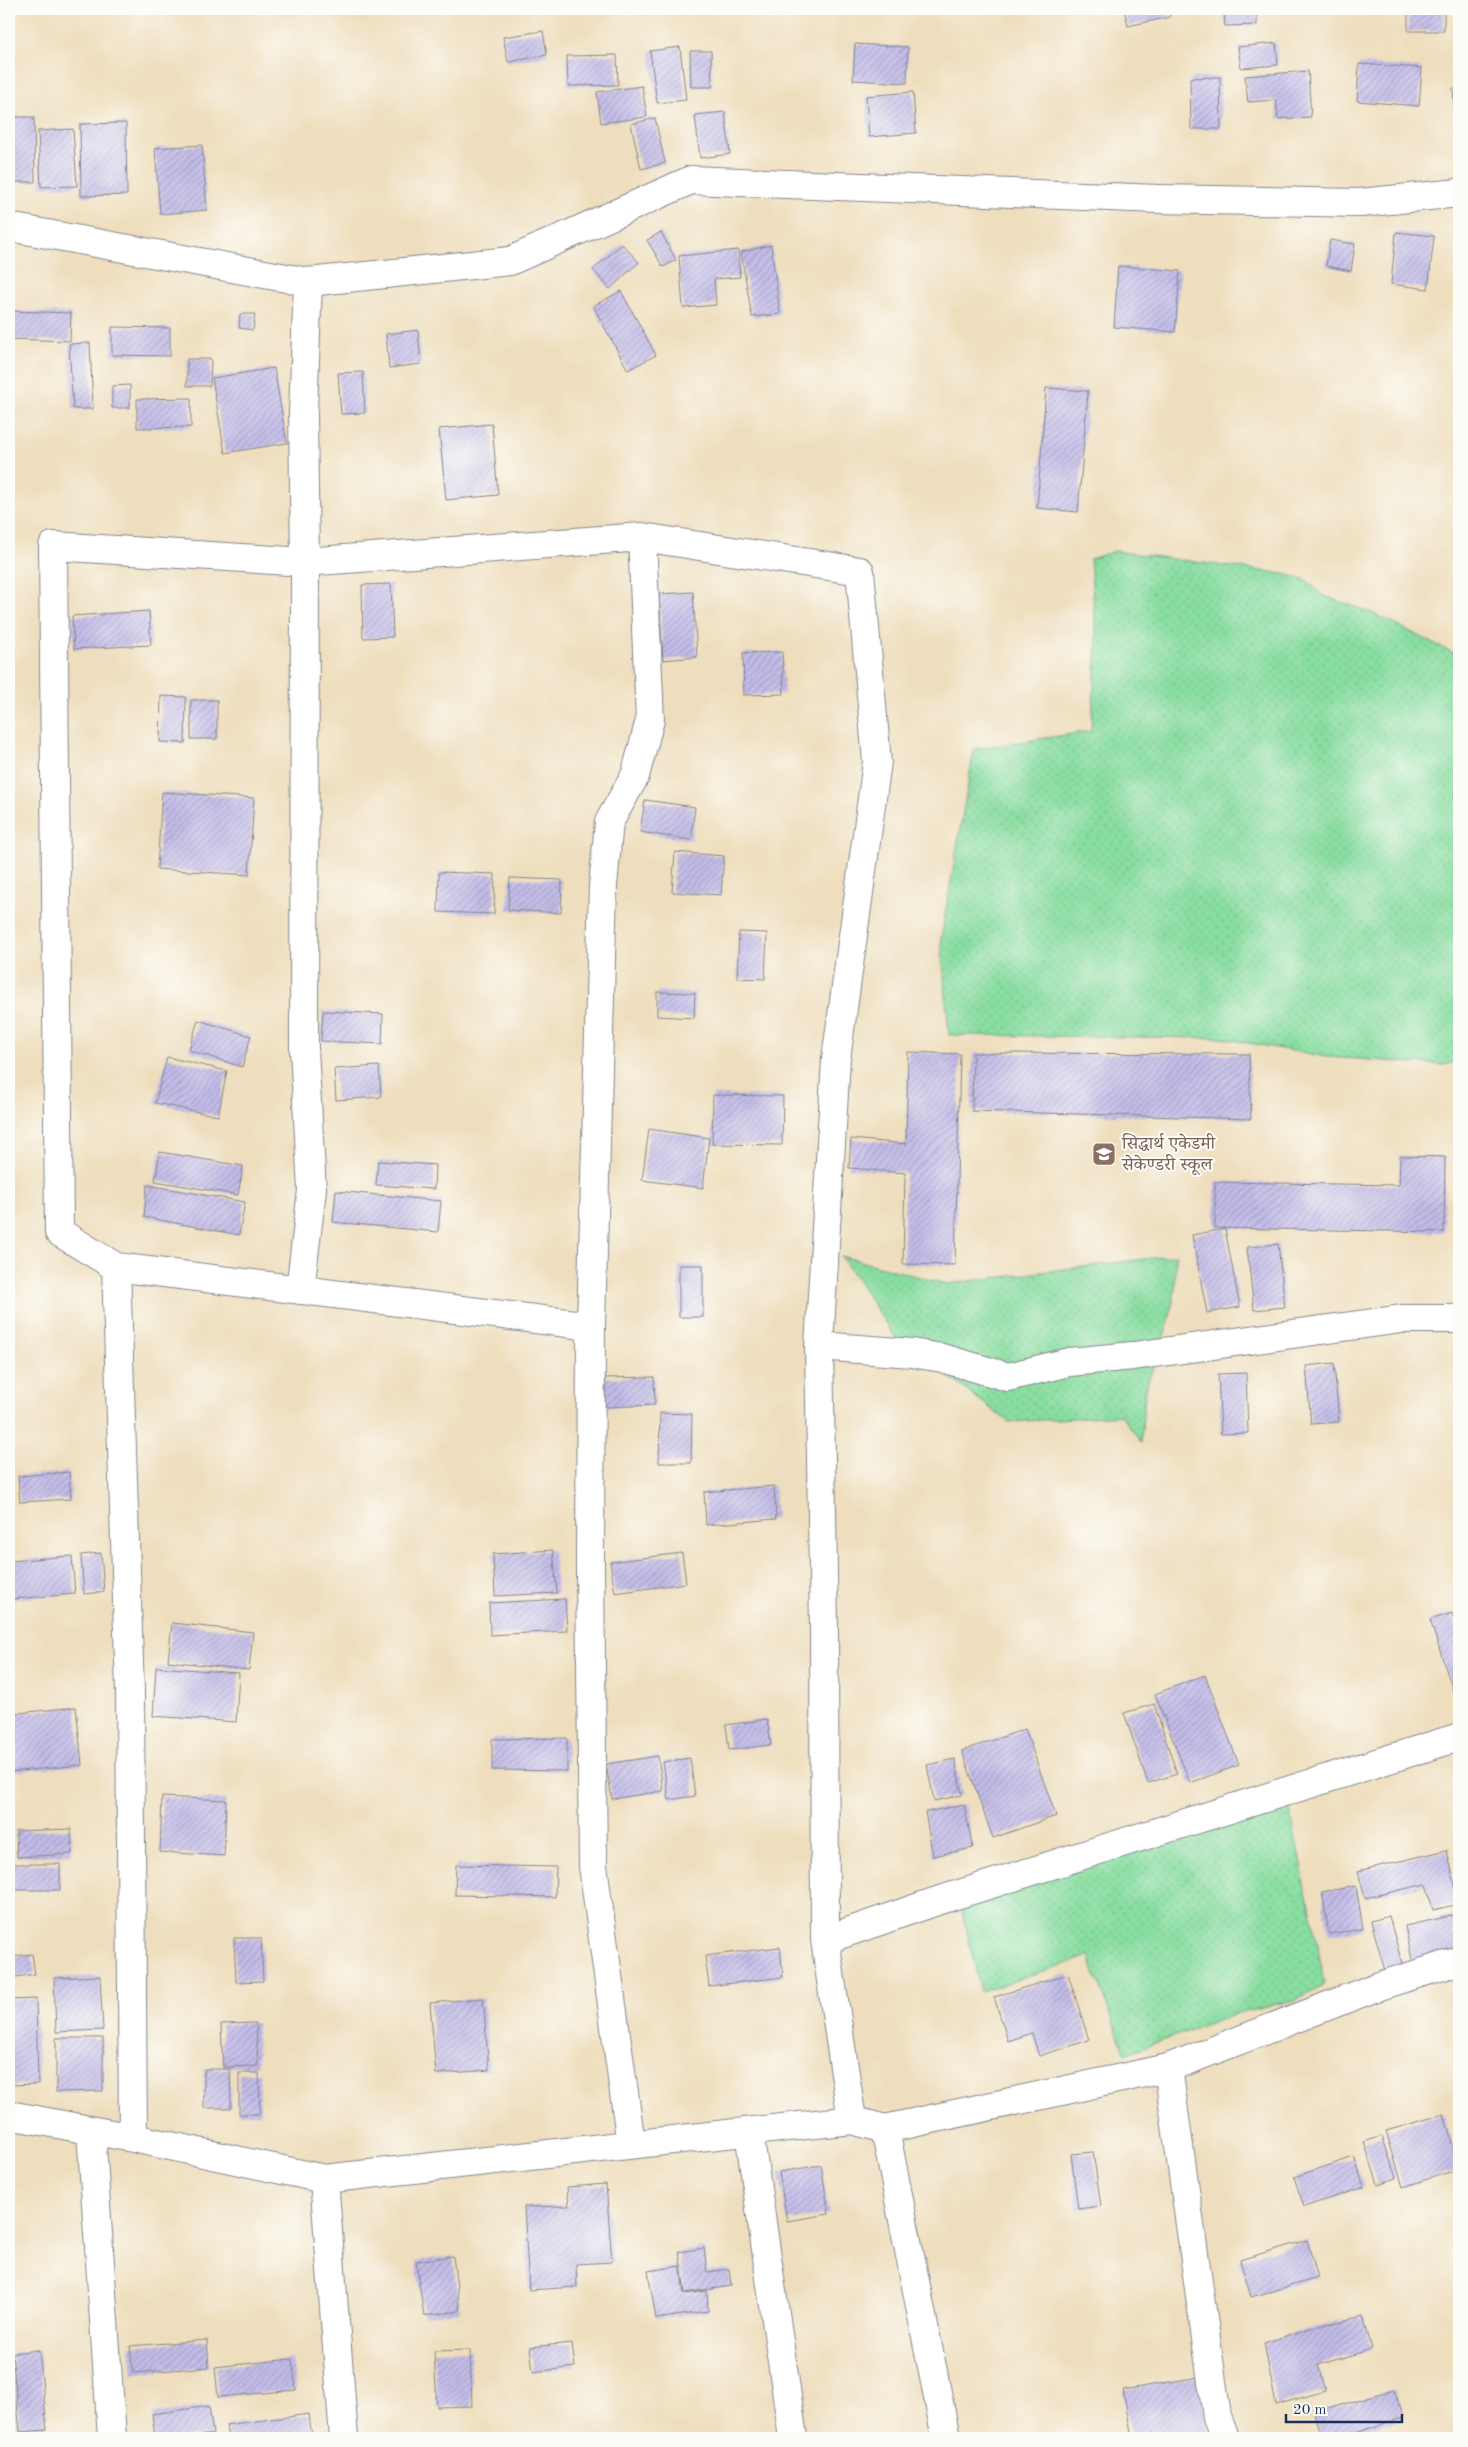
<svg xmlns="http://www.w3.org/2000/svg" width="1468" height="2447" viewBox="0 0 1468 2447" font-family="'Old Standard TT','Noto Serif Devanagari',serif">
<style>
.grass{fill:url(#grass-dots);stroke:#52867f}
.building{fill:url(#building-hatch)}
.lines{fill:none;stroke-linecap:round;stroke-linejoin:round}
.minor-casing{stroke:#84868e;stroke-width:30}
.minor{stroke:#fff;stroke-width:28}
.labels{text-anchor:middle;dominant-baseline:central;stroke-width:4;stroke-linejoin:round;paint-order:stroke}
.education-label{font-size:18px;fill:#785e54;stroke:#fdfcf7;text-anchor:start}
</style>
<defs>
<pattern id="grass-dots" width="8" height="8" patternUnits="userSpaceOnUse" patternTransform="scale(1.25)"><rect width="8" height="8" fill="#88dda0"/><path d="M2 2h.1M6 6h.1" fill="none" stroke="#75be8c" stroke-width="1.8" stroke-linecap="round"/></pattern>
<pattern id="building-hatch" width="6" height="6" patternUnits="userSpaceOnUse" patternTransform="scale(1.25)"><rect width="6" height="6" fill="#c4bde9"/><path d="M-1 1l2-2M0 6l6-6M5 7l2-2" fill="none" stroke="#9e9ac0"/></pattern>
</defs>
<rect width="100%" height="100%" fill="#fdfcf7"/>
<filter id="ink" filterUnits="userSpaceOnUse"><feTurbulence type="fractalNoise" baseFrequency=".02" numOctaves="2"/><feDisplacementMap in="SourceGraphic" scale="10" xChannelSelector="R" yChannelSelector="G"/><feConvolveMatrix kernelMatrix="1 2 1 2 8 2 1 2 1" color-interpolation-filters="sRGB"/></filter>
<filter id="wash" filterUnits="userSpaceOnUse"><feTurbulence type="fractalNoise" baseFrequency=".0096" numOctaves="4" result="noise"/><feDisplacementMap in="SourceGraphic" scale="20" xChannelSelector="R" yChannelSelector="G"/><feGaussianBlur stdDeviation="1.12" result="paint"/><feColorMatrix in="noise" values="0 0 0 0 0 0 0 0 0 0 0 0 0 0 0 0 0 1.4 0 .05"/><feComposite in="paint" operator="in"/></filter>
<g filter="url(#wash)">
<rect width="100%" height="100%" fill="#eedebd"/>
<!-- grass -->
<path class="grass" d="M1115,551L1284,574L1307,580L1322,595L1377,615L1459,656V1061L1444,1065L1327,1057L1221,1038L949,1035L941,938L974,749L1091,731L1097,647L1090,559Z
M1176,1255L1175,1291L1168,1325L1145,1390L1141,1442L1121,1415L1009,1422L894,1336L841,1256L946,1284Z
M1288,1800L1325,1984L1295,2000L1242,2012L1125,2054L1089,1956L981,1992L959,1900Z"/>
<g id="blocks">
<!-- building -->
<path class="building" d="M1124,9H1168L1170,17L1128,26Z
M1224,9H1257V25L1225,26Z
M1408,9H1444V31H1408Z
M543,31L547,55L508,62L503,37Z
M1276,43L1278,65L1241,68L1238,47Z
M855,44L908,47L907,83L853,80Z
M680,47L686,100L657,103L650,51Z
M690,51H711L712,87H691Z
M617,55L618,85L568,86L567,56Z
M1359,64L1422,68L1419,106L1357,101Z
M1308,71L1311,117L1278,119L1276,100L1248,102L1245,76Z
M1220,77L1221,129H1191L1190,78Z
M642,86L647,117L601,123L597,92Z
M1453,88H1459V143H1457Z
M913,92L916,133L869,137L866,96Z
M725,112L730,154L700,158L695,115Z
M9,117H34L35,182H9Z
M655,118L665,163L641,169L631,124Z
M126,123L127,195L81,196L80,124Z
M73,129L77,186L41,187L38,131Z
M202,145L207,210L160,214L155,148Z
M661,232L676,260L663,267L647,240Z
M1396,232L1434,236L1428,289L1391,284Z
M1330,240L1355,244L1351,271L1326,266Z
M622,244L639,262L610,289L593,270Z
M771,245L780,314L752,317L741,252Z
M738,250L740,277L714,279L716,305L683,308L679,256Z
M1118,266L1180,271L1175,332L1114,327Z
M621,291L656,355L628,370L593,306Z
M9,311L71,313L70,341L9,339Z
M240,314H255L253,330L239,328Z
M112,327L170,328V356L112,355Z
M418,330L421,364L389,368L386,334Z
M90,343L93,409H73L69,344Z
M187,359H211L210,386H187Z
M274,368L287,443L225,453L212,378Z
M363,372L365,413L341,414L338,373Z
M130,385V408H112V386Z
M1046,388L1088,391L1078,512L1037,508Z
M191,398V427L137,428V399Z
M492,424L498,495L446,500L439,429Z
M391,584L393,637L363,638L362,585Z
M693,592L697,657L663,660L659,594Z
M149,611L151,645L74,649L72,616Z
M782,652L784,694L744,695L743,653Z
M161,696L186,697L185,743L160,742Z
M191,700H217V739H191Z
M162,792L254,798L249,875L157,869Z
M645,800L695,807L691,840L640,832Z
M675,852L724,856L721,895L672,892Z
M439,872L495,874L494,914L438,912Z
M510,878L562,880L561,913L508,910Z
M739,932L767,933L765,979L737,978Z
M657,992L695,993L694,1018L657,1016Z
M323,1011L383,1014L382,1044L321,1041Z
M198,1020L251,1036L242,1067L189,1050Z
M908,1052L960,1054L955,1265L903,1264L905,1173L849,1168L851,1139L906,1144Z
M973,1053L1249,1054L1251,1119L972,1111Z
M167,1057L227,1071L218,1116L155,1103Z
M379,1066L381,1097L336,1100L334,1069Z
M713,1095L783,1096L782,1145L712,1144Z
M649,1129L709,1138L703,1188L642,1180Z
M160,1152L243,1166L238,1195L155,1181Z
M1400,1156L1445,1157L1444,1232L1215,1228V1182L1399,1185Z
M378,1161L435,1165L434,1189L376,1185Z
M147,1185L245,1202L239,1235L144,1217Z
M336,1191L441,1201L438,1232L333,1222Z
M1225,1229L1240,1307L1207,1313L1192,1235Z
M1278,1244L1285,1307L1254,1310L1247,1247Z
M679,1265H703V1317H679Z
M1334,1363L1339,1422L1311,1424L1306,1366Z
M1246,1373L1248,1433L1221,1434L1218,1374Z
M654,1377L655,1405L605,1407L604,1378Z
M660,1413L692,1414L691,1463H659Z
M69,1472L71,1499L20,1502L18,1476Z
M774,1486L776,1519L706,1525L704,1492Z
M553,1550L557,1593L495,1596L493,1554Z
M101,1553L104,1592L84,1594L81,1555Z
M682,1553L686,1583L615,1593L610,1562Z
M72,1556L75,1594L12,1599L9,1561Z
M565,1599L567,1631L490,1635L489,1603Z
M1452,1613L1459,1637V1698L1456,1700L1430,1620Z
M172,1623L253,1632L249,1670L168,1661Z
M156,1667L239,1673L236,1722L153,1716Z
M1205,1675L1239,1765L1190,1783L1155,1694Z
M1154,1704L1177,1774L1148,1783L1124,1713Z
M76,1707L82,1765L9,1772V1714Z
M767,1719L771,1745L729,1750L726,1725Z
M1025,1729L1056,1816L993,1838L962,1751Z
M567,1738V1771L492,1770V1739Z
M658,1756L663,1791L612,1799L606,1764Z
M690,1758L695,1796L669,1800L663,1762Z
M955,1759L962,1795L934,1801L927,1765Z
M162,1797L226,1800L224,1856L160,1852Z
M964,1805L973,1848L933,1856L925,1812Z
M71,1829L72,1854L17,1857L16,1831Z
M1447,1850L1459,1904L1433,1910L1426,1884L1365,1898L1358,1871Z
M9,1864H60V1890H9Z
M456,1865L556,1867L555,1897L455,1895Z
M1356,1886L1363,1929L1329,1934L1322,1892Z
M1455,1915L1459,1934V1954L1413,1964L1405,1926Z
M1389,1916L1403,1967L1385,1971L1371,1921Z
M234,1938H261L263,1981L236,1982Z
M780,1947L783,1977L709,1986L705,1956Z
M32,1954L35,1974L9,1978V1957Z
M1068,1974L1089,2040L1039,2056L1032,2033L1008,2041L994,1997Z
M100,1976L103,2030L56,2032L54,1978Z
M483,1998L489,2070L436,2074L430,2003Z
M36,1999L38,2084L9,2085V2000Z
M256,2023L258,2066L223,2067L221,2024Z
M56,2038H103V2091L56,2092Z
M204,2069H230L231,2108H204Z
M239,2073H259L260,2114H239Z
M1444,2114L1459,2169L1403,2187L1386,2131Z
M1382,2136L1396,2178L1378,2184L1364,2142Z
M1093,2152L1101,2206L1078,2209L1071,2154Z
M1354,2157L1364,2187L1304,2207L1294,2177Z
M821,2165L829,2214L787,2221L779,2172Z
M606,2184L612,2262L576,2264L577,2287L529,2290L524,2207L569,2206L567,2187Z
M1307,2240L1318,2278L1251,2297L1240,2260Z
M704,2248L707,2272L729,2269L731,2286L685,2293L679,2252Z
M453,2256L460,2311L424,2316L416,2261Z
M680,2266L684,2294L707,2291L708,2311L656,2319L648,2271Z
M1363,2316L1372,2349L1318,2365L1325,2391L1276,2405L1264,2343L1310,2328Z
M207,2340L209,2367L133,2373L130,2346Z
M572,2343L575,2367L533,2372L530,2347Z
M39,2350L47,2430L20,2432L12,2353Z
M470,2350L472,2406L437,2407L434,2351Z
M292,2359L296,2390L218,2397L215,2367Z
M1199,2377L1210,2438H1132L1123,2390Z
M9,2384L15,2431H9Z
M1395,2389L1402,2418L1340,2438H1321L1314,2413Z
M209,2406L213,2434L180,2438H155L152,2414Z
M309,2414L312,2438H228L226,2425Z"/>
</g>
</g>
<g filter="url(#ink)">
<use href="#blocks" fill-opacity="0" stroke="#84868e" stroke-width="1"/>
<g class="lines">
<!-- minor casing -->
<g class="minor-casing">
<path id="minor" d="M9,227L308,282L510,261L691,180L1158,199L1360,203L1459,193
M116,1267L591,1326
M300,1290L312,1190L304,1049L305,562L303,413L308,282
M819,1346L912,1353L942,1358L1008,1377L1069,1362L1133,1356L1402,1319H1459
M825,1940L934,1902L1459,1737
M1168,2068L1217,2417L1225,2438
M9,2115L133,2138L324,2179L852,2120L885,2129L1168,2068L1379,1986L1459,1961
M885,2129L946,2438
M91,2131L112,2438
M749,2132L793,2438
M133,2138L130,1692L116,1267L59,1232L53,546L305,562L642,537L860,571L877,762L836,1059L819,1346L824,1628L825,1940L852,2120
M631,2144L593,1866L590,1565L591,1326L603,886L609,822L635,776L650,720L642,537
M324,2179L344,2438"/>
</g>
<!-- minor -->
<use href="#minor" class="minor"/>
</g>
</g>
<!-- icons -->
<defs>
<g id="school-square" transform="scale(1.25)"><rect x="-9" y="-9" width="18" height="18" rx="4" fill="#8d6e63" stroke="#fdfcf7"/><path d="M0-5L7-2L0 1L-7-2ZM-4 1L0 2.5L4 1V4Q0 6-4 4Z" fill="#fff"/></g>
</defs>
<g fill-rule="evenodd">
<use href="#school-square" x="1104" y="1154"/>
</g>
<g class="labels">
<!-- education labels -->
<g class="education-label">
<text x="1122" y="1144">सिद्धार्थ एकेडमी<tspan x="1122" dy="21">सेकेण्डरी स्कूल</tspan></text>
</g>
</g>
<!-- margin -->
<rect width="1468" height="2447" fill="none" stroke="#fdfcf7" stroke-width="30"/>
<!-- scale -->
<path d="M1286 2414v8h116v-8" fill="none" stroke="#1b2f5e" stroke-width="2.5"/>
<text x="1293" y="2414" font-size="15" fill="#1b2f5e" stroke="#fdfcf7" stroke-width="4" paint-order="stroke">20 m</text>
</svg>
